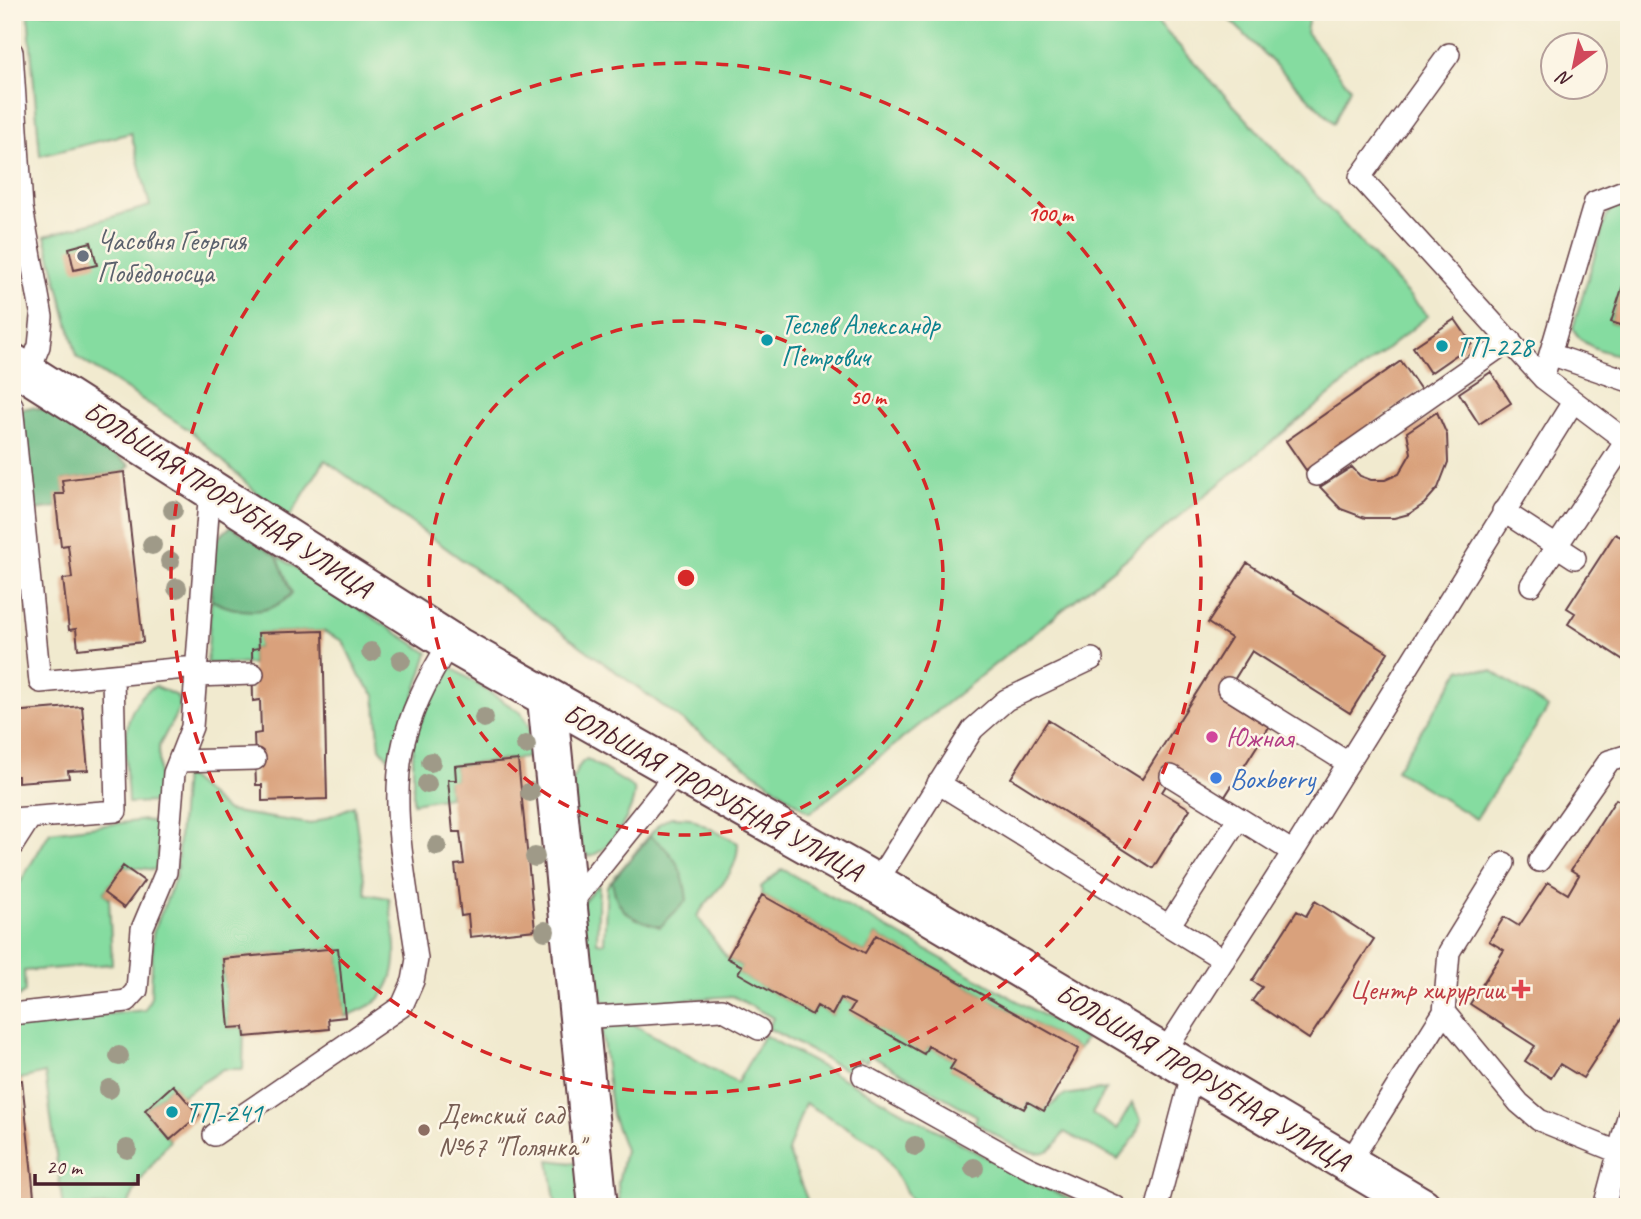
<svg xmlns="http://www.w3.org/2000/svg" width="1641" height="1219" viewBox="0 0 1641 1219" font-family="Caveat,sans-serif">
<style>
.green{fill:#85dca0;stroke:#687e66;stroke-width:2}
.forest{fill:#6cbc86;stroke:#5b6e58;stroke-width:2}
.building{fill:#d9a17b}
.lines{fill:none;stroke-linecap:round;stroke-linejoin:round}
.service-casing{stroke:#633d44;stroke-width:24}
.minor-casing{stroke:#633d44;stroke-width:42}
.service{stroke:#fff;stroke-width:21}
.minor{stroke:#fff;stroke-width:38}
.tree{fill:#9f9a88}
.ring{fill:none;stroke:#d62828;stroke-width:3.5;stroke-dasharray:12 9}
.worship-dot{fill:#6b7280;stroke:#fcf5e5;stroke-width:2.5}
.culture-dot{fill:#0f9aa8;stroke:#fcf5e5;stroke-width:2.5}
.hotel-dot{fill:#d1479c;stroke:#fcf5e5;stroke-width:2.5}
.shop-dot{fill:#3f7fe0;stroke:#fcf5e5;stroke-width:2.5}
.health-dot{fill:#e0444e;stroke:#fcf5e5;stroke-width:2.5}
.education-dot{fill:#8d6e63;stroke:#fcf5e5;stroke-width:2.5}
.labels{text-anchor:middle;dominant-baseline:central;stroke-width:5;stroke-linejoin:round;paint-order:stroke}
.worship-label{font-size:28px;fill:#5b616d;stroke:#fcf5e5;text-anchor:start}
.culture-label{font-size:28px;fill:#0d838f;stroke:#fcf5e5;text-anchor:start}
.street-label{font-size:28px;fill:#4a1f2b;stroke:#fcf5e5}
.hotel-label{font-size:28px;fill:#b23c85;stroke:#fcf5e5;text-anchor:start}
.shop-label{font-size:28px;fill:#366cbe;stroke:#fcf5e5;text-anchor:start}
.health-label{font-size:28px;fill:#be3a42;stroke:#fcf5e5;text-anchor:end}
.education-label{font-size:28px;fill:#785e54;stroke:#fcf5e5;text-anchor:start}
.centre{fill:#d62828;stroke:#fcf5e5;stroke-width:3.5}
.ring-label{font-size:21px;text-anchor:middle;font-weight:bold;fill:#d62828;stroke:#fcf5e5;stroke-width:5;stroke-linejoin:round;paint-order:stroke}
</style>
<rect width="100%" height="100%" fill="#fcf5e5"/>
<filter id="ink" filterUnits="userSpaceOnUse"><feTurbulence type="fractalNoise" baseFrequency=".0143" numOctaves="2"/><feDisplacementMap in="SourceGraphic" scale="14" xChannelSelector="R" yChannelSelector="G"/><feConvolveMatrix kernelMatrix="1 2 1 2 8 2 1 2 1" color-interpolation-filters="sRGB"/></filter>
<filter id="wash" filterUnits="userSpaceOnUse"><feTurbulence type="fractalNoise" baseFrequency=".00686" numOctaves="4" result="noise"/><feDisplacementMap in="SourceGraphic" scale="28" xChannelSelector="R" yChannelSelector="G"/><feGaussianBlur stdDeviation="1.57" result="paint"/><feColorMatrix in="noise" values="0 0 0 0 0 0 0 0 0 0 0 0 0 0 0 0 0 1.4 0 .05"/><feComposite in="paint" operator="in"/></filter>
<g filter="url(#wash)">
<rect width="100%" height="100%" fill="#f1eacf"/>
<!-- green -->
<path class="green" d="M28,12H1148L1428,316L810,813L325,460L287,521L192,432L77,357L45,236L150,206L131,133L40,156Z
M1222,12H1310L1306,32L1350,88L1334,123Z
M1629,199V265L1611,322L1627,327L1625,336L1629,337V358C1609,352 1582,349 1573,328L1606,218L1616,201Z
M231,526L428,653L395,756L389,759L380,748L375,695L360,677L343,641L323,631L259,633V648L252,649V664L207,663L215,541Z
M451,667L521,713L528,725L532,757L455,766L456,780L448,781L449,797L413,803V741L438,679Z
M1461,669L1492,671L1548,708L1476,819L1396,770Z
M155,686L177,696L180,707L159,746V802L128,803C127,764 114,709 155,686Z
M587,759L634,788C637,808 609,855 588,856C568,840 562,772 587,759Z
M184,774L227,811L311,824L354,806L366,894L389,898C393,932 405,971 379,999C371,1007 355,1012 345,1017L338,948L223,959L229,1028L244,1027L243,1069H223L182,1096L173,1085L145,1110L170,1140L136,1187L128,1205L63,1207L45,1073L12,1081V1025L145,1010L151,997L153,933L176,876Z
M671,817L690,818L738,843C738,876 713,891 697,916L727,958L742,966L739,973L812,1015L817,1006L832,1015L841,998L854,1004L850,1012L924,1053L928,1046L955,1061L951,1069L1023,1109L1028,1102L1044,1111L1064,1095L1106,1089L1092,1114L1117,1129L1132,1103L1141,1120L1136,1135L1118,1160L1064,1132C1060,1138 1057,1146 1050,1150C1029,1162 993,1132 975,1122L977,1116L870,1055L866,1062L859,1059L851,1073L768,1028L773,1018L733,996L617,1005L607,1003L590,989L581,904L599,883L597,942L604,943L607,886L659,824Z
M145,820L160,825L157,870L123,866L104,893L109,898L112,964L24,971L25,992L12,1001V896L50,832Z
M782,869L1085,1039L1079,1049L876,935L865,953L762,895L761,887Z
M607,1022L633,1024L737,1083L764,1035L1020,1176L1087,1207H915L880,1147L805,1103L788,1151L810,1207H620L618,1184L625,1150L612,1115L602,1033Z
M549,1160L580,1164L584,1207H556Z"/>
<!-- forest -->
<path class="forest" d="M31,407L51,411L130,465L124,472L63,480L64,494L56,495L57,507L29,511L19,410Z
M231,526L277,556L292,593C271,617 238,614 211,600L215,541Z
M650,836C675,853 684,870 687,900L660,927C631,918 617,914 612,881Z"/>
<g id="blocks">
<!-- building -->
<path class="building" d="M91,242L97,265L74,270L69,248Z
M1629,267V337L1625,336L1627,327L1611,322Z
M1455,319L1472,344L1430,373L1413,347Z
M1401,361L1421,390L1306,470L1286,441Z
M1491,372L1511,403L1479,424L1459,393Z
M1437,412L1447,435L1448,462L1438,488L1424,504L1409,514L1394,518H1365L1341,509L1320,487L1352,467L1360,476L1371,480H1385L1399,474L1411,453L1407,432Z
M124,472L143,642L78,649L76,629L69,630L63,579L72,578L68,545L61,546L55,494H64L62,480Z
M1629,529V655L1625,661L1568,624L1575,613L1567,608L1615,534L1623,538Z
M1247,563L1388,652L1350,713L1252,651L1223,698L1269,727L1224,798L1177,768L1162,792L1190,809L1153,868L1011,778L1048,720L1142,779L1231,638L1208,623Z
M323,631L327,799L262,801V785H256L254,734L261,733L260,700L253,701L252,649L259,648L258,633Z
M82,706L88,770L68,771L69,778L18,782V776H12V712Z
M518,760L535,930L470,937L468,915L461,916L455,865L464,864L460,832H453L448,780H456L455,766Z
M1629,795V927L1625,934L1629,936V1007L1583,1078L1560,1064L1551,1078L1525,1061L1535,1046L1470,1004L1504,950L1489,941L1504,917L1519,926L1548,882L1568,894L1579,875L1571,870L1616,799L1623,803Z
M123,866L144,881L124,908L104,893Z
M762,895L865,953L876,935L1079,1049L1044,1111L1028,1102L1024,1109L988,1090L950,1069L955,1061L928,1046L924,1054L849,1012L854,1004L841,998L832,1015L817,1006L812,1015L738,973L742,966L727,958Z
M1315,901L1374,939L1309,1039L1252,1001L1262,987L1252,981L1297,911L1306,916Z
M338,948L345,1017L328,1019L329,1029L245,1037L244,1027L229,1028L223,959Z
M22,1080L30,1156L35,1207H12V1081Z
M173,1085L199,1115L170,1140L145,1110Z"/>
</g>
</g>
<g filter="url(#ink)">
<use href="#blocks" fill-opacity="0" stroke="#633d44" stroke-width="2"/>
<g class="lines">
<!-- service casing -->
<g class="service-casing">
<path id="service" d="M12,52L22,208L42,317L39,346L29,371
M1449,54L1360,177L1543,378L1629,443
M1550,354L1629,381
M1543,378L1595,202L1629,189
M12,405L40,682L196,667
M1317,475L1510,340
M1503,511L1575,558
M1531,585L1626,441
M195,676L253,674
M1228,688L1348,763
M180,761L255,759
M1171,776L1293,852
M938,783L1224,960
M12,819L116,811L113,676
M12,846L30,818
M1539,861L1609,761L1629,755
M876,883L973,729L1006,700L1092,659
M569,906L678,771
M1169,926L1239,818
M1444,1012L1519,1103L1539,1120L1618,1152
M12,1014L127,1001L137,990L142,929L166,872L174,773L192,727L210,487
M579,1018L722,1009L759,1029
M1164,1053L1293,852L1573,402
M863,1076L1027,1167L1116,1207
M214,1135L402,1006L413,981L417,959C408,890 386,801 406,734C415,701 432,672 450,642
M1349,1163L1444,1012L1449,952L1504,863
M1157,1207L1193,1071
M1604,1207L1629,1113"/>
</g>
<!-- minor casing -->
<g class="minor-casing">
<path id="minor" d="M12,363L458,647L876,883L1422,1207
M547,699L598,1207"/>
</g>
<!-- service -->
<use href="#service" class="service"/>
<!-- minor -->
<use href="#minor" class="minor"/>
</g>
<!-- trees -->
<g class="tree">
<circle cx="173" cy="510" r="10"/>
<circle cx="152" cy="545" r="10"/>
<circle cx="170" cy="561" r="10"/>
<circle cx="177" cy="588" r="10"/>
<circle cx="371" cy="652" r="10"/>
<circle cx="401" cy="660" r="10"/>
<circle cx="484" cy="718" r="10"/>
<circle cx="526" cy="745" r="10"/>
<circle cx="431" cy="762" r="10"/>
<circle cx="427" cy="784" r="10"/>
<circle cx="530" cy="792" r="10"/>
<circle cx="437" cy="846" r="10"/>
<circle cx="535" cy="857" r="10"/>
<circle cx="545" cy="931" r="10"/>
<circle cx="119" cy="1056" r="10"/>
<circle cx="109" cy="1089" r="10"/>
<circle cx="915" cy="1146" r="10"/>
<circle cx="127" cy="1149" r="10"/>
<circle cx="974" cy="1168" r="10"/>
</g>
</g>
<!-- distance rings -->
<g class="ring">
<circle cx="686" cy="578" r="257"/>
<circle cx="686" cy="578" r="515"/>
</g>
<!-- markers -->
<circle class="worship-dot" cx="83" cy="256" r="7"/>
<g class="culture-dot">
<circle cx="767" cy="340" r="7"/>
<circle cx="1442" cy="346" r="7"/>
<circle cx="172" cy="1112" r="7"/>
</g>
<circle class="hotel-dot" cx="1212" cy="737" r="7"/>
<circle class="shop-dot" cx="1216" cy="778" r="7"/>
<path class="health-dot" d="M1517.5 978.5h7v7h7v7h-7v7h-7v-7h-7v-7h7z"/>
<circle class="education-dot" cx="424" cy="1130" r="7"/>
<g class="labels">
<!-- worship labels -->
<g class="worship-label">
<text x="97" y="240">Часовня Георгия<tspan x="97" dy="32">Победоносца</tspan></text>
</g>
<!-- culture labels -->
<g class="culture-label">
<text x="781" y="324">Теслев Александр<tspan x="781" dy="32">Петрович</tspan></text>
<text x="1456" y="346">ТП-228</text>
<text x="186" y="1112">ТП-241</text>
</g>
<!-- street labels -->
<g class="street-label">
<text transform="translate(228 499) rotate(33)">БОЛЬШАЯ ПРОРУБНАЯ УЛИЦА</text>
<text transform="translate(713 792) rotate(29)">БОЛЬШАЯ ПРОРУБНАЯ УЛИЦА</text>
<text transform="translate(1203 1077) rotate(31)">БОЛЬШАЯ ПРОРУБНАЯ УЛИЦА</text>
</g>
<!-- hotel labels -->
<g class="hotel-label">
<text x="1226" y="737">Южная</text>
</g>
<!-- shop labels -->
<g class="shop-label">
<text x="1230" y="778">Boxberry</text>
</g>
<!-- health labels -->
<g class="health-label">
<text x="1505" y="989">Центр хирургии</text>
</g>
<!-- education labels -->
<g class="education-label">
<text x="438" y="1114">Детский сад<tspan x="438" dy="32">№67 "Полянка"</tspan></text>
</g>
</g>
<circle cx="686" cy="578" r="10" class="centre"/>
<g class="ring-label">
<text x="1050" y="221">100 m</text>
<text x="868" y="404">50 m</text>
</g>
<!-- margin -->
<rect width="1641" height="1219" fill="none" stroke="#fcf5e5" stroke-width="42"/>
<!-- north arrow -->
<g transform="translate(1574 66) rotate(213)"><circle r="33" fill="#fcf5e5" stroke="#b59f9b" stroke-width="2"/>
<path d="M0-5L12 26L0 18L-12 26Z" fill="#d1495b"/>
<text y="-10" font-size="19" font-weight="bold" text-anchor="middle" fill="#4a1f2b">N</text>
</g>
<!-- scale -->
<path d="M35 1174v10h103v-10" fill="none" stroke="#4a1f2b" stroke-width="3.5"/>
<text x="46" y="1174" font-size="21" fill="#4a1f2b" stroke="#fcf5e5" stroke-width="5" paint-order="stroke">20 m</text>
</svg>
